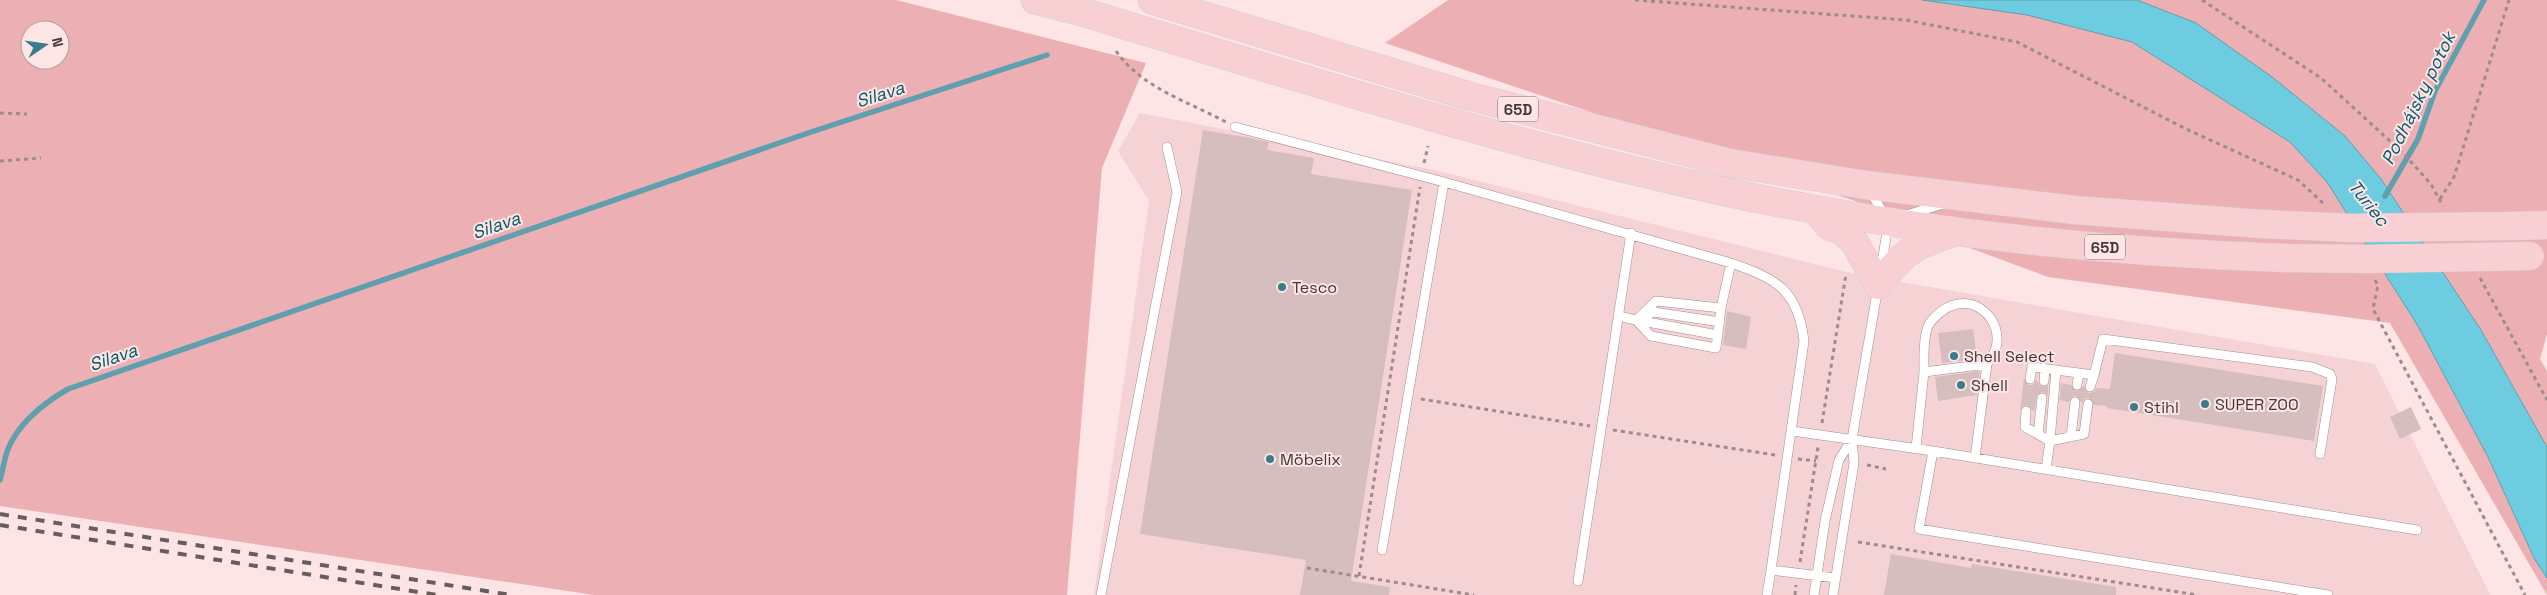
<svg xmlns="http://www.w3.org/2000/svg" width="2547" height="595" viewBox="0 0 2547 595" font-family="'Space Grotesk',sans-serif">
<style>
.built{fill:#f5d3d5}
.green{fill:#ecb0b4;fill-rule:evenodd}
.water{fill:#6dccdf;stroke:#609fad}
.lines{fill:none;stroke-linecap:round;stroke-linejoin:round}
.stream{stroke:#609fad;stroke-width:5.5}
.building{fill:#d6bdbe}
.lane-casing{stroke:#a48d8e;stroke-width:10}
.primary-casing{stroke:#d1cfcf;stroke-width:29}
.path{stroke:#9e8c8d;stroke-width:3;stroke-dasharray:4 4;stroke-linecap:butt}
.lane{stroke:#fff;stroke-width:9}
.primary{stroke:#f8d0d3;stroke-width:28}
.rail{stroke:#6a5c5d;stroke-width:4;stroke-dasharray:9 9;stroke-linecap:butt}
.primary-bridge-casing{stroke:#d1cfcf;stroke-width:29;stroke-linecap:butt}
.primary-bridge{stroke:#f8d0d3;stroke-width:28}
.poi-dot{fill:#387d8b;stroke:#fde4e5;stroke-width:2}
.labels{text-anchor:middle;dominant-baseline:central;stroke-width:4;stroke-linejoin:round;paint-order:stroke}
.shield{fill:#fde4e5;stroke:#796b6c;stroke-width:1}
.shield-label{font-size:15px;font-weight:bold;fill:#413738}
.poi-label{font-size:16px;fill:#413738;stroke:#fde4e5;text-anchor:start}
.water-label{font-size:18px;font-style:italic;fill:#025a67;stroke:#fde4e5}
</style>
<rect width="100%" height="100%" fill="#fde4e5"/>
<!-- built -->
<path class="built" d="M1140,113L1434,170L1855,274L2375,364L2490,595H1094L1149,201L1118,151Z"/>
<!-- green -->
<path class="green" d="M0,0H896L1146,63L1102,168L1067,595H594L0,506ZM30,30H60V60H30Z
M1448,0H2547V334L2540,359L2547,371V595L2390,323L2048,277L1873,212L1858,202L1385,43Z"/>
<!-- water -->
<path class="water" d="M1922,0H2137L2196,23L2272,77L2345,136L2381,179L2481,330L2547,447V578L2534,558L2488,457L2418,326L2327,182L2290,142L2132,42L2027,15Z"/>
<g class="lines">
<!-- stream -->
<path class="stream" d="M2385,196L2418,139L2435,91L2484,0
M0,480C3,470 4,459 8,449C19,422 44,403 68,389L811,132L1047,55"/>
</g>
<!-- building -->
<path class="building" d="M1203,130L1251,138L1269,142L1267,150L1314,158L1311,174L1412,190L1351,581L1390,587L1389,595H1300L1306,560L1140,534Z
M1727,311L1751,317L1746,349L1723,345Z
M1973,329L1977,359L1942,363L1938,333Z
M2115,353L2323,386L2314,441L2107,408V406L2094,405L2089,398H2085L2082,403L2076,396L2072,397L2069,402L2060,400L2061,383L2071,385L2076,391L2084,386L2088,393L2094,392L2096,388L2110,389Z
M1980,371L1977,395L1938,401L1935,377Z
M2024,378L2028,385H2033L2036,380L2041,386L2048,385V395L2042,392L2037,395L2034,412L2027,405L2023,406L2020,410Z
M2411,407L2421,429L2400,439L2390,417Z
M1891,554L1971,568L1972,564L2116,587V595H1884Z"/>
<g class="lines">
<!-- lane casing -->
<g class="lane-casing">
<path id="lane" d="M1235,127L1444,182
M1870,191L1885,216
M1903,216L1943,204
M1881,269L1888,225
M1618,316L1636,320L1651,336L1716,348L1721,308L1731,263
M1641,318L1654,312L1720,322
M1636,320L1656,301L1721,308
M1636,320L1718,335
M2056,370L2050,441L2084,434L2088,404
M1924,372C1924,358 1923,342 1927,329C1929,321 1936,316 1942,311C1972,289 2006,320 1995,351C1994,355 1989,360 1987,364
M2030,379L2032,367L2094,375L2103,339L2312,367L2330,374L2332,379L2320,454
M2044,381L2045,369
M2077,385L2079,373
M2090,387L2094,375
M2026,411L2025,427L2050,441L2046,469
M1792,431L1933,451L1919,529L2328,595
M2038,434L2042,398
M2071,437L2075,402
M1916,448L1924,372L1987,364L1975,458
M1933,451L2417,530
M1382,550L1444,182L1731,263C1777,279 1798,290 1804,341L1771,570
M1578,581L1631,233
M1101,595L1177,192L1167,147
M1767,595L1771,570L1836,578
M1814,595L1825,521L1839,460L1852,439
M1833,595L1854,463L1852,439L1878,287"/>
</g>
<!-- primary casing -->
<g class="primary-casing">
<path id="primary" d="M1035,0L1086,13C1297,77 1507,144 1722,191C1906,231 2096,252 2285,258
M1152,0L1469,96L1730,163L1866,185L2074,210L2262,224
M1818,213L1829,226L1843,231L1855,243L1878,285C1906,251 1909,248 1951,233
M2510,226L2547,225"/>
</g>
<!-- path -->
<path class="path" d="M1635,0L1906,20L2017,42L2186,129L2298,180L2324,204
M2202,0L2321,78L2402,152L2431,184L2443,206
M1116,51C1142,88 1187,101 1226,122
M0,113L27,114
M0,161L41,158
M1424,163L1428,146
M2440,199L2454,177L2509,0
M2480,278L2547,400
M2375,280L2378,285L2373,309L2525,595
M1421,399L1590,426
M1822,423L1846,274
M1613,430L1775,455
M1798,459L1816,461
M1867,465L1886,469
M1858,542L2198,595
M1800,562L1818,447
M1307,568L1474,595
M1359,576L1420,187
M1795,595L1796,585"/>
<!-- lane -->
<use href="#lane" class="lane"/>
<!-- primary -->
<use href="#primary" class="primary"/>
<!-- rail -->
<path class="rail" d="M0,514L511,595
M0,525L437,595"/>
<!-- primary-bridge casing -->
<g class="primary-bridge-casing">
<path id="primary-bridge" d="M2262,224L2352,228L2510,226
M2285,258L2367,259L2530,256"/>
</g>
<!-- primary-bridge -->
<use href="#primary-bridge" class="primary-bridge"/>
</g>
<!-- markers -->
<g class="poi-dot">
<circle cx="1282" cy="287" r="5"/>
<circle cx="1954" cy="356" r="5"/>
<circle cx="1961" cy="385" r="5"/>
<circle cx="2205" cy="404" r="5"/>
<circle cx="2134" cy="407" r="5"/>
<circle cx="1270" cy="459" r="5"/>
</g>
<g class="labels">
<!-- shield labels -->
<g class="shield">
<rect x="1498" y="96.5" width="40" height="25" rx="4"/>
<rect x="2085" y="234.5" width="40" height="25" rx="4"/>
</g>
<g class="shield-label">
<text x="1518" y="109">65D</text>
<text x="2105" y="247">65D</text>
</g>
<!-- poi labels -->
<g class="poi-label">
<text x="1292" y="287">Tesco</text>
<text x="1964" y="356">Shell Select</text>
<text x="1971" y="385">Shell</text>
<text x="2215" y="404">SUPER ZOO</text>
<text x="2144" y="407">Stihl</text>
<text x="1280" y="459">Möbelix</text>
</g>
<!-- water labels -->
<g class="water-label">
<text transform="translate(880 94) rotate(-18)">Silava</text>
<text transform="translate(2418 98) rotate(-64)">Podhájsky potok</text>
<text transform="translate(2369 203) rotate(52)">Turiec</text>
<text transform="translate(496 225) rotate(-19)">Silava</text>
<text transform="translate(113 357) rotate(-19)">Silava</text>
</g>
</g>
<!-- north arrow -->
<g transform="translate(45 45) rotate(77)"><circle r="24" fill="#fde4e5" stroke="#b29fa0"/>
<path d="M0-4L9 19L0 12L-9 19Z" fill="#387d8b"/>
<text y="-8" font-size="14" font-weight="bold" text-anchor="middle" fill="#413738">N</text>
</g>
</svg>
